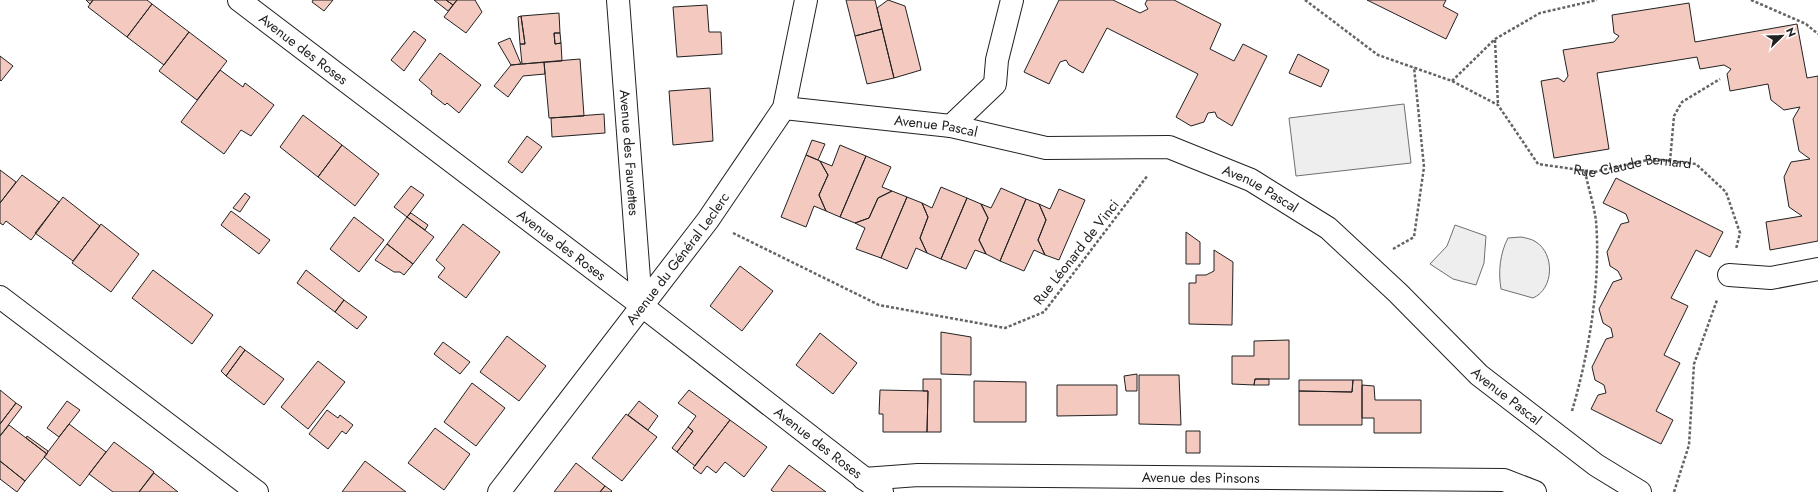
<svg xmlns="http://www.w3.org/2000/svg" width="1818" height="492" viewBox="0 0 1818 492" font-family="Jost,sans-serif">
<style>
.green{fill:#eee;stroke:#6f6f6f}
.building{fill:#f3c9c0;stroke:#222}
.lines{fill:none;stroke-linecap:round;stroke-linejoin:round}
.minor-casing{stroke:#222;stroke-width:24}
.path{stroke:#646464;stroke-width:2.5;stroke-dasharray:3 2;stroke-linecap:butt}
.minor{stroke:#fff;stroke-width:22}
.labels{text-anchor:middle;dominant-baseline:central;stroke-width:3;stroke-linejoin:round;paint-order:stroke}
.street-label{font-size:14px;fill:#222;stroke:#fff}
</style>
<rect width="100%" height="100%" fill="#fff"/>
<!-- green -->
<path class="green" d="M1404,104L1411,163L1296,176L1289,118Z
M1455,225L1486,236L1484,263L1476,285L1453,279L1430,264L1447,246Z
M1521,237C1526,238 1532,239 1536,242C1555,254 1554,289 1533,298L1501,289C1498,272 1500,253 1508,238Z"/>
<!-- building -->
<path class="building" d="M86,0H93L90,4Z
M93,0H147L152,4L127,37L88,7Z
M313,0H333L324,11L312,2Z
M434,0H446L453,5L448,11Z
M446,0H457L453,5Z
M457,0H475L482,12L466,33L444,17Z
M846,0H875L882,29L855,36Z
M888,0L905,6L921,70L894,78L877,8Z
M1059,0H1113L1140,13L1148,9L1145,4L1147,0H1174L1221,24L1210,49L1234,61L1243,44L1267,56L1232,126L1217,117L1215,112L1208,113L1204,122L1191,126L1176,117L1198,74L1107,28L1083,73L1069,65L1066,60L1060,62L1049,84L1024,72Z
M1367,0H1446L1443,6L1458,14L1446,39Z
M1689,3L1695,42L1797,24L1807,78L1818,76V241L1770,250L1766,222L1802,216L1789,207L1784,177L1791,162L1810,159L1799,151L1793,119L1800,107L1784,110L1771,100L1768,84L1730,91L1727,74L1731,69L1724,65L1700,69L1697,57L1597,73L1609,149L1554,158L1541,81L1558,78L1564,82L1568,76L1563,50L1614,42L1619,36L1614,33L1612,15Z
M152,4L189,32L164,65L127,37Z
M707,5L709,32H721L722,54L677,57L673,7Z
M559,13L560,33H554L555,44L561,43L562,61L522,64L520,44H525L521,16Z
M521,16L525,44H520L518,17Z
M882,29L894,78L867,84L855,36Z
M414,31L426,40L404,71L391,60Z
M189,32L227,61L197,100L159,71Z
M554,33H560L561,43L555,44Z
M510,38L521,64L511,65L498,43Z
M440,53L481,85L459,113L447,103L445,105L431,94L432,91L419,80Z
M1298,54L1329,70L1321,87L1289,73Z
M0,56L13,66L1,81L0,80Z
M580,59L584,116L549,118L544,62Z
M544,62L545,74L523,76L508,97L494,86L511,65Z
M220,70L243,87L245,83L274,105L251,136L241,130L224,154L181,122Z
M710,88L713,141L673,145L669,91Z
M604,114L605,133L552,137L551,118Z
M303,115L342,145L318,177L280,147Z
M527,136L542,147L522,173L508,162Z
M812,140L825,144L818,160L806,155Z
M342,145L379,174L355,206L318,177Z
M840,145L866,156L840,217L826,211L819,195L828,175L820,161L832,166Z
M806,155L820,161L828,175L819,195L826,211L814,206L806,227L781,217Z
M866,156L891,167L882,187L892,191L878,198L869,218L855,223L840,217Z
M0,170L16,182L0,203Z
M22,175L59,202L31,240L6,221L3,225L0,223V203Z
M1616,178L1723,232L1710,257L1696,250L1671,298L1688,306L1664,355L1680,363L1656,411L1673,420L1661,444L1591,409L1598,395L1606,393L1604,385L1595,380L1592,367L1606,339L1613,337L1611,328L1603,323L1599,309L1613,282L1622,279L1618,271L1610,266L1607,252L1621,224L1629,222L1626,214L1603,203Z
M411,186L424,195L407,217L394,207Z
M941,187L967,198L941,259L927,253L920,238L928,217L922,203L932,208Z
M1001,188L1026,199L1000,261L986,254L979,240L988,218L981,204L991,208Z
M1059,189L1085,200L1059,260L1045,255L1038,240L1046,220L1039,204L1050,209Z
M892,191L907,197L881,258L856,249L865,228L855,223L869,218L878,198Z
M245,193L250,197L240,212L233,208Z
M63,197L100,226L73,261L35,233Z
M907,197L922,203L928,217L920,238L927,253L916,248L907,269L881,258Z
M967,198L981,204L988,218L979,240L986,254L975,250L966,269L941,259Z
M1026,199L1039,204L1046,220L1038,240L1045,255L1034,250L1024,271L1000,261Z
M231,211L270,240L259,254L221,225Z
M411,213L428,225L425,230L407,217Z
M354,217L384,240L359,272L330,249Z
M407,217L434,237L413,264L387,244Z
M101,224L139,254L111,292L72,263Z
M463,224L500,252L466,298L438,277L445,268L436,260Z
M1186,232L1200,242V264H1186Z
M387,244L413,264L404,275L400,272H394L375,260Z
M1214,250L1233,262L1232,325L1189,324V283H1196V275H1206L1214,271Z
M740,266L773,291L742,331L710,306Z
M153,270L213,315L192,344L132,298Z
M306,270L344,300L335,312L297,283Z
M344,300L367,317L357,329L335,312Z
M941,332L971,337V375L941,374Z
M820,333L857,363L833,394L796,365Z
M507,336L546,366L519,401L480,372Z
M1289,340V379H1255L1254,385L1232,384V356H1254V341Z
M443,342L470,362L460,374L434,354Z
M240,346L245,350L226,376L221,371Z
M245,350L284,379L264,405L226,376Z
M318,361L345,382L308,429L281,407Z
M1137,374V391H1126L1124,376Z
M1139,375H1179L1181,425L1139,424Z
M923,379H941V432H927L928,391H923Z
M1255,379H1269V385H1254Z
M1299,380H1353L1352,392L1299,391Z
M1353,380H1362V425H1299V391L1352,392Z
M974,381L1026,382V422H974Z
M472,383L505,408L476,446L444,422Z
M1057,385H1117V415L1057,416Z
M1362,385L1374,386L1375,400H1421V433H1374V418H1362Z
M0,390L16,403L0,424Z
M689,390L730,420L695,466L677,452L693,431L688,427L696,416L678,403Z
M880,390L928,391L927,432H883V414H879Z
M67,401L80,410L59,437L47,428Z
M639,401L658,416L648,430L628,415Z
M16,403L22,407L0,436V424Z
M327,410L338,418L340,415L353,425L346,434L342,431L328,449L309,434Z
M626,414L657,437L622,481L592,458Z
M730,420L767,447L744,477L725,462L716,473L707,466L701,474L693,468Z
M69,424L106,452L80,486L44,457Z
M9,425L47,454L25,481L0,461V436Z
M688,427L693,431L677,452L672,448Z
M435,428L470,454L444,490L408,463Z
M1186,431H1200V453H1186Z
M27,436L48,451L47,454L26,438Z
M114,442L154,472L139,492H113L89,474Z
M0,461L25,481L17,492L0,479Z
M365,461L406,492H342Z
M576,463L605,486L600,492H554Z
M789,465L826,492H774L771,490Z
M154,473L178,492H139Z
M605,486L612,491L611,492H600Z"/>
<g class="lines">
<!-- minor casing -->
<g class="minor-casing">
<g id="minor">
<path id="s2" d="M239,0L641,305L882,492"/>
<path id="s3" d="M618,0L641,305"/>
<path id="s4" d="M784,108L951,126L1046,148L1169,147L1251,180L1328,228L1398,293L1479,375L1596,465L1640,492"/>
<path d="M951,126L995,84L997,60L1012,0"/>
<path d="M1729,275L1771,278L1818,269"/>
<path d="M0,297L257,492"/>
<path id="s5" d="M864,479L918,475L1504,480L1535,492"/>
<path id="s6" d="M499,492L708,220L784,108L806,0"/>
</g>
</g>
<!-- path -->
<g class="path">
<path id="s1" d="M1305,0L1378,55L1452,81L1498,105L1538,164L1594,172L1652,159L1696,164L1726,192L1740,233L1736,249"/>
<path d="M1751,0L1806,24L1818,34"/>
<path d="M1495,40L1498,105"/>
<path d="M1452,81L1495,39L1540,13L1597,0"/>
<path d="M1670,161L1674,116L1682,102L1720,79"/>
<path d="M733,233L879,305L1005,328L1044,312L1148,175"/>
<path d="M1393,249L1414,237L1424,167L1414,67"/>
<path d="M1572,411C1589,353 1601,282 1596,221C1594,205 1588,187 1585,171"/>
<path d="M1674,492L1689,445L1694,364L1717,300"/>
</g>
<!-- minor -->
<use href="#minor" class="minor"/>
</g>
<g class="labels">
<!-- street labels -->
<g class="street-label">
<text stroke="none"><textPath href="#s2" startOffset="81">Avenue des Roses</textPath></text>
<text stroke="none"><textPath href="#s4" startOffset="153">Avenue Pascal</textPath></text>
<text stroke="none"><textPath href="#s3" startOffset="153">Avenue des Fauvettes</textPath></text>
<text stroke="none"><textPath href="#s1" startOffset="389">Rue Claude Bernard</textPath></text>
<text stroke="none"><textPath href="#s4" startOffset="489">Avenue Pascal</textPath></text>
<text stroke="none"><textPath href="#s2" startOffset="405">Avenue des Roses</textPath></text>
<text transform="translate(1076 252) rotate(-52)">Rue Léonard de Vinci</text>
<text stroke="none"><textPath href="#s6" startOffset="294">Avenue du Général Leclerc</textPath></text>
<text stroke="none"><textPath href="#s4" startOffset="813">Avenue Pascal</textPath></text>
<text stroke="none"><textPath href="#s2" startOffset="729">Avenue des Roses</textPath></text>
<text stroke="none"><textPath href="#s5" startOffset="337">Avenue des Pinsons</textPath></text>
</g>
</g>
<!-- north arrow -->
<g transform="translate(1782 36) rotate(67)" stroke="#ffffff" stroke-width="3" paint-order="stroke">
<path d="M0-3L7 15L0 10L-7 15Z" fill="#222222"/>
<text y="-6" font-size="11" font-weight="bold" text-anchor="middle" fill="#222222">N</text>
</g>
</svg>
